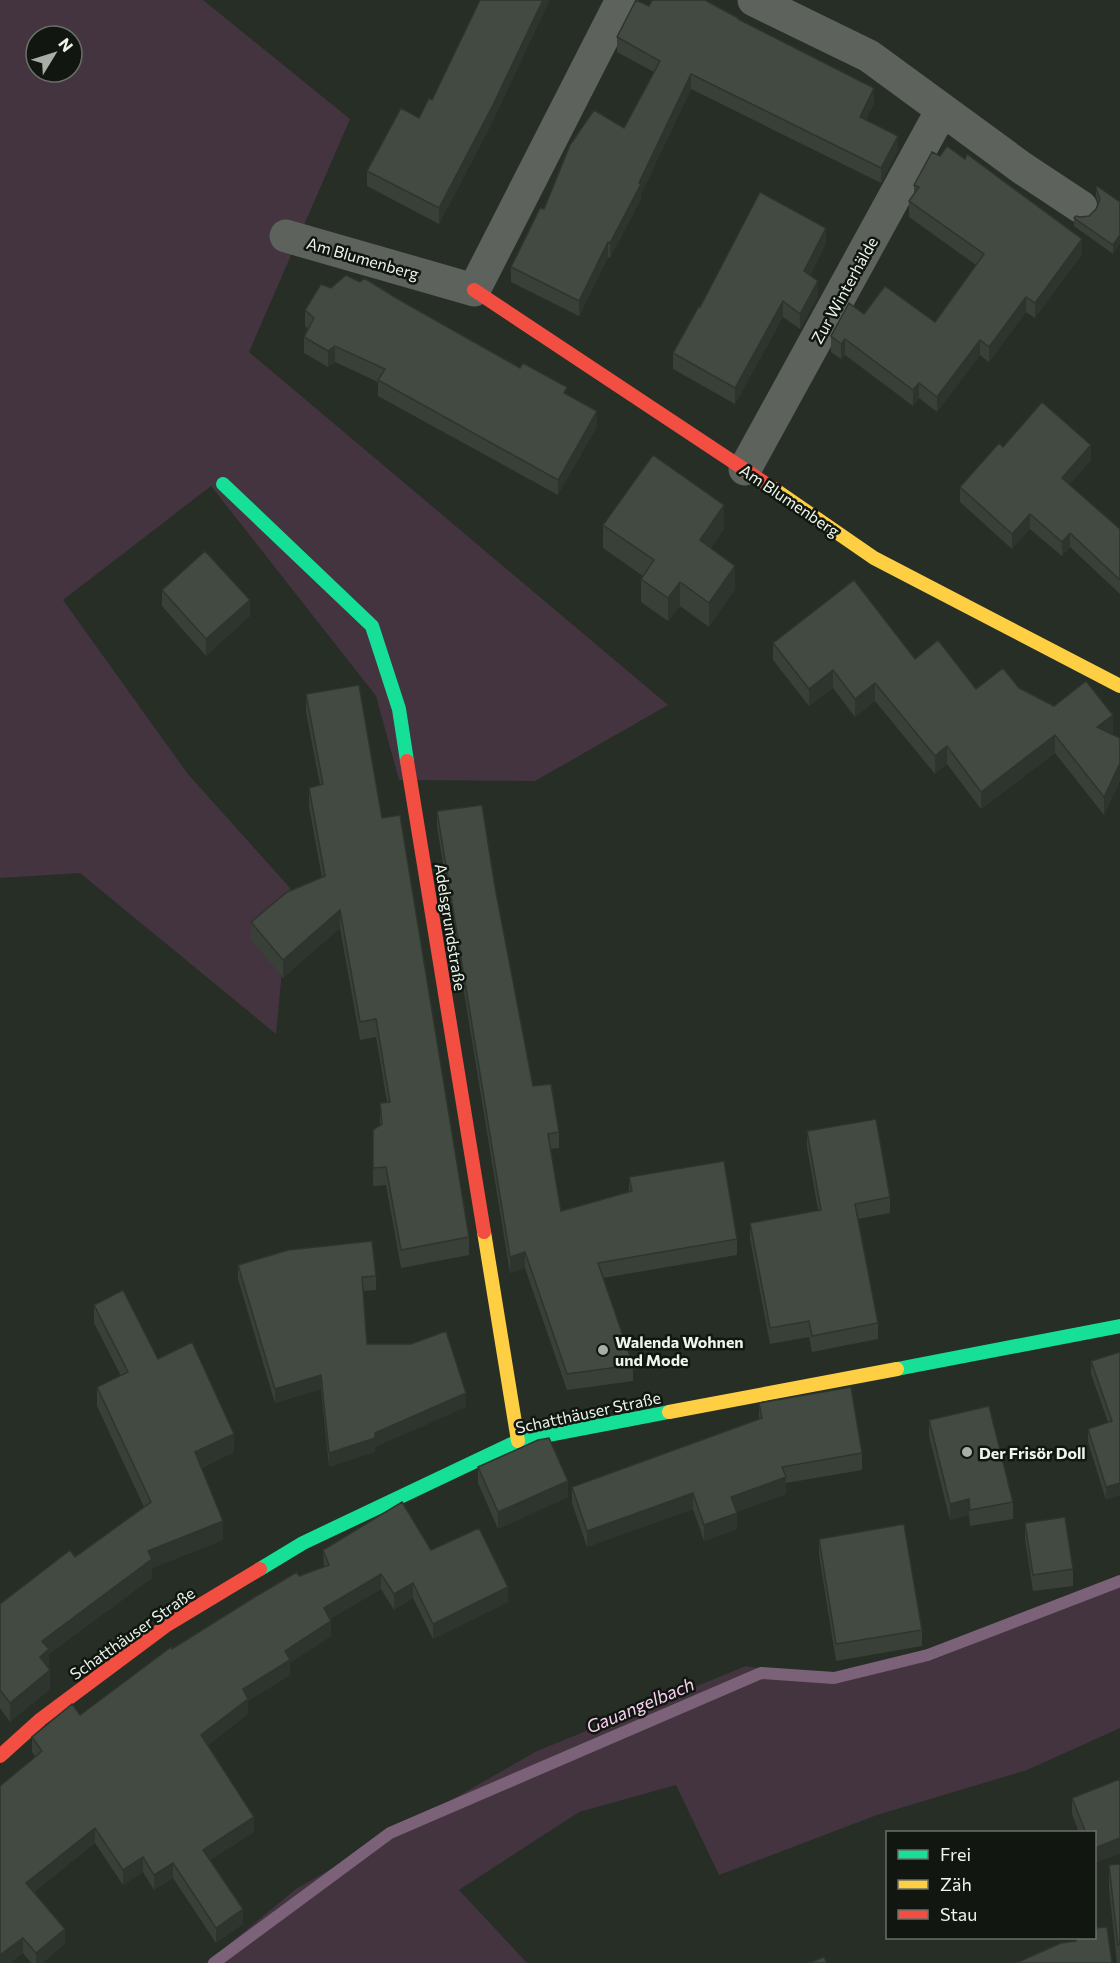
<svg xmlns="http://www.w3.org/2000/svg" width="1120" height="1963" viewBox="0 0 1120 1963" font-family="Commissioner,sans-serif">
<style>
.green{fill:#433440;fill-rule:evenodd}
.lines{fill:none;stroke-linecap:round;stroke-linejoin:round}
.stream{stroke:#7c6278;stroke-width:12}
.street{stroke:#5e625d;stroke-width:33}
.fast{stroke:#16e098;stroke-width:14}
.slow{stroke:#ffcf43;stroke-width:14}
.jam{stroke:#f24e42;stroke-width:14}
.wall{fill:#394038}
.shaded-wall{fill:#2e342e}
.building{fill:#424a41;stroke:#2e342e;stroke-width:1.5}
.poi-dot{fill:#a7afa6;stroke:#111710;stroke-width:2}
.labels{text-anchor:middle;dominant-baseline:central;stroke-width:5;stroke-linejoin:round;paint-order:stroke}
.street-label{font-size:16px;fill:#ecf5eb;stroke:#111710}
.poi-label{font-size:16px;font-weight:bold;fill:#ecf5eb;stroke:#111710;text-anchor:start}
.water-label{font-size:18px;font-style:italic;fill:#fbd1f4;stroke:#111710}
</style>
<rect width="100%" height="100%" fill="#262e26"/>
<!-- green -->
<path class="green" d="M0,0H203L350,119L249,352L668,705L535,781L399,780L376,696L211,486L63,600L187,773L290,888L276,1034L80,873L0,878ZM36,36H72V72H36Z
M1120,1585V1728L1027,1770L877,1815L719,1875L676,1785L579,1812L459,1890L527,1963H206L296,1889L537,1751L746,1666L835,1682L933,1660Z"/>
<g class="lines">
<!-- stream -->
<path class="stream" d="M214,1963L390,1833L761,1673L834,1678L928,1655L1120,1581"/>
<!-- street -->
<path class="street" d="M754,0L869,56L1022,168L1081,207
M286,236L474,290L622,0
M745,469L942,110"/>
<!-- fast -->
<path class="fast" d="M223,484L372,626L399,709L407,761
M897,1369L1120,1326
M260,1569L303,1543L518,1441L669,1412"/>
<!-- slow -->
<path class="slow" d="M774,489L874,558L1120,686
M484,1232L518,1441
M669,1412L897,1369"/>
<!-- jam -->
<path class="jam" d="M474,290L774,489
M407,761L484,1232
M0,1756L41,1719L167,1625L260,1569"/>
</g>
<!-- wall -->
<path class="wall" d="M649,6L738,20L874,103L866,120L898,150L881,183L691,89L641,194V199L610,258L608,257L579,316L511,282V267L544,209L624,128L654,72L617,52V37Z
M432,100L493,121L439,224L367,186V171L419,118Z
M914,185L1082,254L1035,318L1026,312L989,362L980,355L937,412L919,398L913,406L845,355L841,359L831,352V336L935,322L976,265L909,217V201L914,194Z
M1096,188L1120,202V243L1113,254L1074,226V218L1089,216L1096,209L1098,203L1096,196Z
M826,243L810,275L818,296L800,329L783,317L735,404L673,369V353L700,307Z
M331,288L398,299L567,394L597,426L558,495L378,396V382L335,362L328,367L304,353V337L308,329L305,326V310Z
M1003,447L1091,460L1069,484L1120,529V594L1070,547L1062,556L1030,529L1012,549L960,502V487Z
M603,525L724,529L711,548L735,589L709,627L680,606L668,621L641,602V579L643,576L603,548Z
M162,590L250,616L206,656L162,606Z
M773,643L915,659L976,689L1019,688L1054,706L1113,733L1111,734L1120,738V781L1104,815L1055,753L981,809L947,764L935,774L875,701L855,717L833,688L809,706L773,660Z
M306,694L382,818L469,1237V1255L401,1268L386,1185L373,1186V1130L380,1125V1103L387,1102L376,1037L360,1040L340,928L283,978L251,940V922L322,878L309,806V788L320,785L306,712Z
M437,811L495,887L533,1086L559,1132V1148L550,1149L561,1211L629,1192V1177L737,1239V1255L603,1278L633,1365V1381L567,1390L525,1268L510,1273L437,827Z
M807,1131L890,1197V1213L858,1219L878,1323V1339L812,1352L809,1337L770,1344L750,1239V1223L818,1210L807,1147Z
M238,1265L376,1276V1290L363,1291L367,1344L466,1407L375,1447V1452L329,1467L321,1389L275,1403L238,1279Z
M94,1305L158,1359L234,1452L201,1468L223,1540L152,1568V1578L49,1654V1668L50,1689L10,1722L0,1708V1604L75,1557L144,1507L97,1406V1387L121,1376L94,1323Z
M1120,1352L1106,1500L1088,1442V1429L1108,1422L1091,1374V1361Z
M759,1403L862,1453V1470L786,1483V1494L736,1512L737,1529L704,1541L693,1509L587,1547L572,1503V1487L759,1420Z
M929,1420L1013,1502V1519L970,1526L969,1515L950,1520L929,1436Z
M478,1467L568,1497L498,1529L478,1483Z
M1025,1523L1073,1569V1586L1033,1591L1025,1539Z
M819,1539L922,1630V1646L836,1661L819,1555Z
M323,1550H431L508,1602L433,1639L413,1598L394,1610L381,1589L330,1619L331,1636L290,1663V1675L248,1701V1714L208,1745L254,1832L210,1860L243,1924L216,1943L173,1878L154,1890L143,1872L123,1885L95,1843L34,1892L65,1944L42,1963H31L23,1953L10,1963L35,1757L32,1752V1737L80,1715L172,1649L299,1576L324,1567Z
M1120,1779V1853L1095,1863V1833H1079L1072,1814V1798Z
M1120,1864V1963H1117L1109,1888V1865Z"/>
<!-- shaded-wall -->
<path class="shaded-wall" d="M543,0H550L493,121L439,224V208Z
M691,74V89L641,194V199L610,258V243Z
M874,88V103L860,132V117Z
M898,136V150L881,183V168Z
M826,228V243L804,286V271Z
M1120,235V243L1113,254V245Z
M1082,239V254L1035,318V303Z
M608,242V257L579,316V301Z
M818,281V296L800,329V314Z
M1026,297V312L989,362V347Z
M783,301V317L735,404V388Z
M845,339V355L841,359V344Z
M980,340V355L937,412V397Z
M335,346V362L328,367V351Z
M919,383V398L913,406V390Z
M597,411V426L558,495V480Z
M1091,445V460L1062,493V478Z
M724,505V529L700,564V540Z
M1030,514V529L1012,549V534Z
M1070,533V547L1062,556V542Z
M735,566V589L709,627V603Z
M680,582V606L668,621V598Z
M250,600V616L206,656V639Z
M833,670V688L809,706V689Z
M875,683V701L855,717V699Z
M1113,715V733L1097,745V727Z
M1055,735V753L981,809V792Z
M947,746V764L935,774V756Z
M1120,763V781L1104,815V797Z
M340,910V928L283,978V960Z
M525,1252V1268L510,1273V1257Z
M321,1375V1389L275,1403V1389Z
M466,1393V1407L375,1447V1452L329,1467V1453Z
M234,1434V1452L195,1470V1452Z
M786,1477V1494L731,1514V1497Z
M568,1481V1497L498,1529V1512Z
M1120,1483V1495L1106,1500V1487Z
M693,1493V1509L587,1547V1531Z
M969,1499V1515L950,1520V1504Z
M737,1513V1529L704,1541V1525Z
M223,1521V1540L152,1568V1578L49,1654V1668L40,1675V1657L42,1641L148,1551Z
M381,1574V1589L324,1623V1608Z
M413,1583V1598L394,1610V1594Z
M508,1587V1602L433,1639V1624Z
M331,1621V1636L290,1663V1675L248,1701V1714L201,1750V1735L243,1689L285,1651Z
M50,1670V1689L10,1722V1703Z
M254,1817V1832L203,1865V1850Z
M95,1828V1843L26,1898V1883Z
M1120,1838V1853L1095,1863V1848Z
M143,1857V1872L123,1885V1870Z
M173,1863V1878L154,1890V1875Z
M243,1909V1924L216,1943V1928Z
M65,1929V1944L42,1963H36V1953Z
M23,1938V1953L10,1963H0V1955Z"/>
<!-- building -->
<path class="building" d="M480,0H543L493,105L439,208L367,171L401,108L419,118L429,98L432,100Z
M636,0L649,6L652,0H705L738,18V19L874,88L860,117L898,136L881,168L691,74L639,183L641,184L610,243L608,242L579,301L511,267L540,208L544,209L570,145L594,110L624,128L660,61L617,37Z
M947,146L965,159L967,154L1082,239L1035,303L1026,297L989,347L980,340L937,397L919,383L913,390L845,339L841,344L831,336L849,303L864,314L885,286L935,322L984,254L909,201L919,187L914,185L932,152L940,156Z
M1097,186L1120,202V235L1113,245L1074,218L1076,216L1080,217L1089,216L1096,209L1100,199L1096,188Z
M760,192L826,228L804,271L818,281L800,314L783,301L735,388L673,353L699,306L700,307Z
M346,275L360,282L364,278L398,299L520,368L523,363L567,387L564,393L597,411L558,480L378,380L385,369L335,346L328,351L304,337L314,318L305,310L321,284L331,288Z
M1042,402L1091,445L1062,478L1120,529V580L1070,533L1062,542L1030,514L1012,534L960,487L999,443L1003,447Z
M653,455L724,505L700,540L735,566L709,603L680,582L668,598L641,579L654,560L603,525Z
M205,551L250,600L206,639L162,590Z
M854,580L915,659L938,640L976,689L1003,668L1019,688L1054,706L1086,681L1113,715L1097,727L1120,738V763L1104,797L1055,735L981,792L947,746L935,756L875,683L855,699L833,670L809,689L773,643Z
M359,685L382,818L400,815L469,1237L401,1250L386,1167L373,1168V1130L382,1124L380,1103L390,1102L376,1019L360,1022L340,910L283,960L251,922L287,892L325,876L309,788L323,784L306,694Z
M482,805L495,887L533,1086L551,1084L559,1132L548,1134L561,1211L632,1191L629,1177L724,1161L737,1239L598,1263L633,1365L567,1374L525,1252L510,1257L437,811Z
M876,1119L890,1197L855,1204L878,1323L812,1336L809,1321L770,1328L750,1223L821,1210L807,1131Z
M372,1241L376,1276L362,1277L367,1344H411L446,1331L466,1393L375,1433V1438L329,1453L321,1375L275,1389L238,1265L288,1250Z
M123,1290L158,1359L192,1342L234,1434L195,1452L223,1521L148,1551L152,1559L42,1641L49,1649L40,1657L50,1670L10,1703L0,1690V1604L70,1550L75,1557L151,1502L97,1387L128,1372L94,1305Z
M1120,1352V1483L1106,1487L1088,1429L1112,1421L1091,1361Z
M851,1387L862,1453L782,1467L786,1477L731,1497L737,1513L704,1525L693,1493L587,1531L572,1487L762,1418L759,1403Z
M989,1406L1013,1502L970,1510L969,1499L950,1504L929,1420Z
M549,1438L568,1481L498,1512L478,1467L538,1440Z
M402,1502L431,1550L479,1528L508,1587L433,1624L413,1583L394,1594L381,1574L324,1608L331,1621L285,1651L290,1660L243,1689L248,1699L201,1735L254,1817L203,1850L243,1909L216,1928L173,1863L154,1875L143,1857L123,1870L95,1828L26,1883L65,1929L36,1953L23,1938L0,1955V1786L42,1751L32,1737L72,1704L80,1715L171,1647L172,1649L253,1598L297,1572L299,1576L329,1565L323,1550Z
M1065,1517L1073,1569L1033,1575L1025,1523Z
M904,1524L922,1630L836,1644L819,1539Z
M1120,1779V1838L1095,1848V1833H1086L1072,1798Z
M1120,1864V1944L1118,1945L1109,1865Z
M1107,1927L1112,1963H1016L1061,1943L1076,1941V1938H1095V1928Z
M824,1957L827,1963H808Z"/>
<!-- markers -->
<g class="poi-dot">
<circle cx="603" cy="1350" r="6"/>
<circle cx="967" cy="1452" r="6"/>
</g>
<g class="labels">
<!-- street labels -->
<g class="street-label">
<text transform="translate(363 258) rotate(16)">Am Blumenberg</text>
<text transform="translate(844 290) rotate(-61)">Zur Winterhälde</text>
<text transform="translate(790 500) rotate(34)">Am Blumenberg</text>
<text transform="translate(451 927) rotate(81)">Adelsgrundstraße</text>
<text transform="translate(588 1412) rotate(-12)">Schatthäuser Straße</text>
<text transform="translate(132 1633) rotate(-35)">Schatthäuser Straße</text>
</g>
<!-- poi labels -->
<g class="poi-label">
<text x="615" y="1341">Walenda Wohnen<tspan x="615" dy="18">und Mode</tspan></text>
<text x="979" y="1452">Der Frisör Doll</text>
</g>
<!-- water labels -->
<g class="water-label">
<text transform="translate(640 1705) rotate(-23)">Gauangelbach</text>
</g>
</g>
<!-- legend -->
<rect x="886" y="1831" width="210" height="108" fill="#111710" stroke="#697068" stroke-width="1.5"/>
<rect x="898" y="1850" width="30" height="9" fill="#16e098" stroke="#697068" stroke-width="1.5"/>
<text x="940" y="1861" font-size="18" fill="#ecf5eb">Frei</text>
<rect x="898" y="1880" width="30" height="9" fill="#ffcf43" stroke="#697068" stroke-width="1.5"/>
<text x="940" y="1891" font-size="18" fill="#ecf5eb">Zäh</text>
<rect x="898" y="1910" width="30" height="9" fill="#f24e42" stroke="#697068" stroke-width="1.5"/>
<text x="940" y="1921" font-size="18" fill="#ecf5eb">Stau</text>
<!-- north arrow -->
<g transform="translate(54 54) rotate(52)"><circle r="28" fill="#111710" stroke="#697068" stroke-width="1.5"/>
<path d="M0-4.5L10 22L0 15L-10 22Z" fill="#a7afa6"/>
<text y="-9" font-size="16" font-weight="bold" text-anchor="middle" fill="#ecf5eb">N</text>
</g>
</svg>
